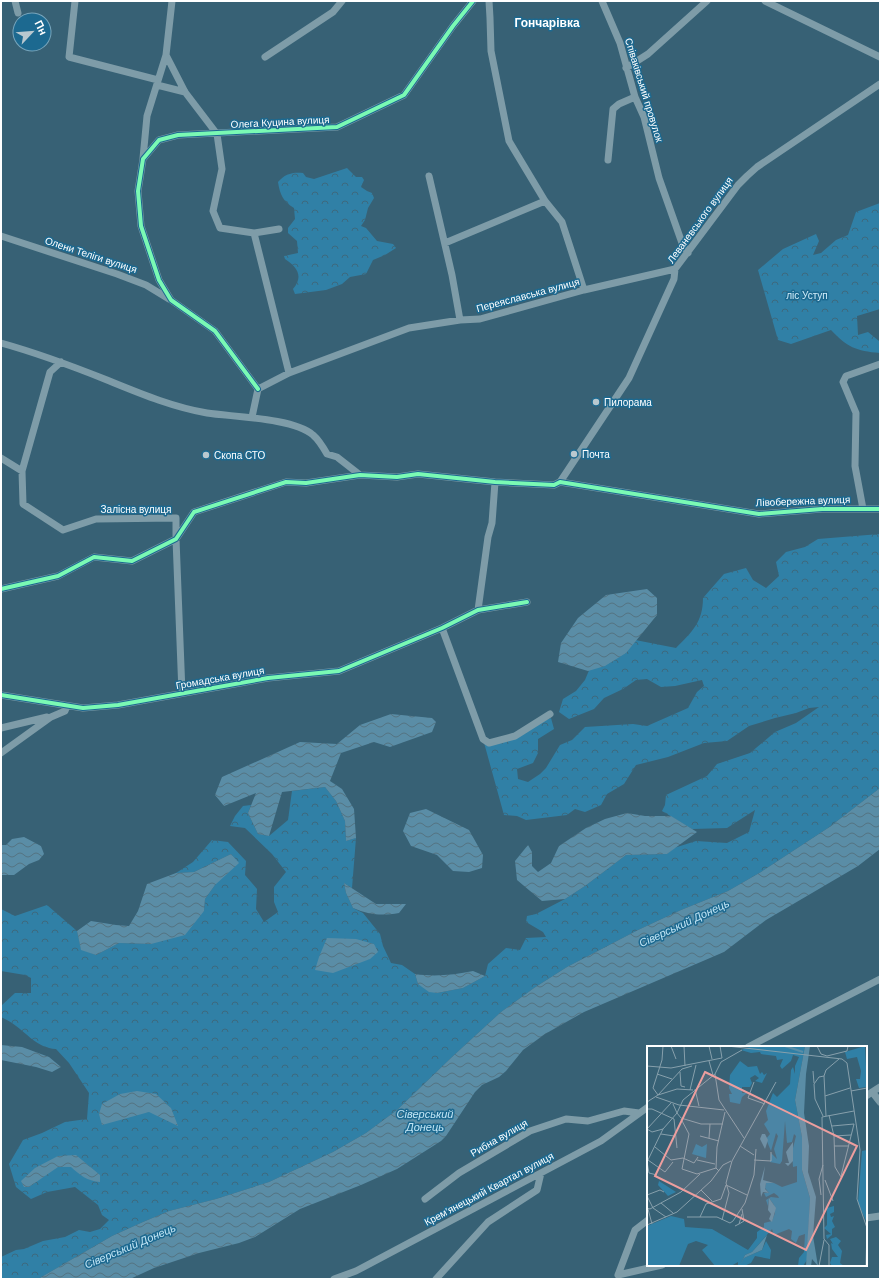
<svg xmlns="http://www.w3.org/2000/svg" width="881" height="1280" viewBox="0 0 881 1280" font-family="'DM Sans',sans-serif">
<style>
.forest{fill:url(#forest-crowns)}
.water{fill:url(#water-waves)}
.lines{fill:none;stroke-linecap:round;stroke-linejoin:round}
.minor{stroke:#7e9ca8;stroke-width:7}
.cycleway-casing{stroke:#1c6990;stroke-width:6}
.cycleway{stroke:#7af9b4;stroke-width:4}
.poi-dot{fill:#b9c8cf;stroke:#1c6990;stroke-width:1.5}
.labels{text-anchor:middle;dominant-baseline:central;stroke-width:3;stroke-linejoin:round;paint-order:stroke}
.street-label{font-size:10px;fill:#fff;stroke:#1c6990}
.park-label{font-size:10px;fill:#d1edfa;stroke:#1c6990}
.poi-label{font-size:10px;fill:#fff;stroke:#1c6990;text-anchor:start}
.water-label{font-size:11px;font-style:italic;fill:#c2e6f6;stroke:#1c6990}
.quarter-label{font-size:12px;font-weight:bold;fill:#fff;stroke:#1c6990}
.inset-river{fill:none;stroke:#5a8da6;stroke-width:2}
.inset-road{fill:none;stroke:#87a0ac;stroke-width:1}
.view{fill:#ed9e9e;fill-opacity:0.15;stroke:#ed9e9e;stroke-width:2}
.inset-edge{fill:none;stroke:#fff;stroke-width:2}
</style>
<defs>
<pattern id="forest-crowns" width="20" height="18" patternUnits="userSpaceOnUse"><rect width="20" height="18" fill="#3080a6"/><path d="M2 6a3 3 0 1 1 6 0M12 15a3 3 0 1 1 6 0" fill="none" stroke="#3d697e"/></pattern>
<pattern id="water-waves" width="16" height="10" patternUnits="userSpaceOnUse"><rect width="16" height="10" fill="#5a8da6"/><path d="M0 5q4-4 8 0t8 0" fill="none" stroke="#547382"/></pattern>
</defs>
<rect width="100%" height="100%" fill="#376175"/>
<!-- forest -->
<path class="forest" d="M347,168L356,177H362L364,180L361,187L367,191L372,193L374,198L368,208L365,220L361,226L366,228L377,241L393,244L396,248L385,255L373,260L366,274L350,277L342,284L326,290L295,294L293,289C304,276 297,267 285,259L284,256L298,253L297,241L288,233V228L295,219L294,208C283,201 280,195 278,182C285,174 292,172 303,173L306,177L314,179Z
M880,203V309L857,316L858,335L868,332L879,341L880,353C856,351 847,347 831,330L791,344L778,340L758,270L783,249L816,234L819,241L813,255L821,253L836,240L848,235L856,212Z
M880,534V788L828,828L761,872L728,891L681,910L638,930L567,967L534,988L501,1012L452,1057L397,1110L366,1133L333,1152L269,1182L216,1199L169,1211L143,1222L112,1236L38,1279H1V1257L16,1250L24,1249L43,1241L65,1237L79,1230L90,1232L100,1229L109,1220L102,1215L98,1205L75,1187L47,1192L31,1199L16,1187L9,1164L23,1140L42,1133L65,1122L87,1119L89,1093L69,1063L56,1049C37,1048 27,1033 12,1023C9,1021 5,1019 1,1017V1006L15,993H31V978L25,975L1,971V909L15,916L47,905L77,931L81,949L96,955L119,943L151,944L204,911L205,899L215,885L231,854L194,872L176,873L193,862L212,840L228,842L246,861L245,875L257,889L256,909L264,922L278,912L274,902V887L286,872L272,854L245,828L230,826L235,816L243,806L251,805L248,813L258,834L269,836L288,820L292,791L325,787L336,801L345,821L346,841L356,838L352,888L344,883L346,893L353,908L363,913L380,934L383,946L391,963L402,965L415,974L418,984L437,993L463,988L485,976L488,964L506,948L520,950L526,938L546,937L543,932L526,922L527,916L536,914L565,899L585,886L626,855L667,854L674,848L696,841L727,843L749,832L755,810L727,828L692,829L662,811L665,805L666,795L707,776L717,764L750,753L775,732L796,723L819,707L809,708L796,713L775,718L749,726L727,741L704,743L668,757L636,765L624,784L607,794L601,805L585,812L575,809L567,815L526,820L517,816L504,815L483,739L489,743L551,718L554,729L538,739V753L533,763L517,769L518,779L528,782L540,774L546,768L560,745L572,740L585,727L633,724L647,726L688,708L697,692L704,686L702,680L675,686L661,687L647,679L636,680L623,689L604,698L594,709L569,719L559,712L563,699L576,691L585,680L595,656L625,638L676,648C692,632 703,622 703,598L724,574L746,568L753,580L766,588L779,576L776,562L786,552L805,547L818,539Z"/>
<!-- water -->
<path class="water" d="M647,589L657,598V615L626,653L605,666L588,671L558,662L561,643L578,618L606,595Z
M391,714L432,718L436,722L432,732L390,747L374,742L341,753L330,781L342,789L354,809L356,838L346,841L345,821L336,801L325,787L282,792L269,836L258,834L248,813L256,793L224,806L215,795L222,777L300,742L337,744L360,725Z
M880,788V849L858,866L766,920L724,952L584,1012L545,1034L523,1050L506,1071L499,1077L482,1085L475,1092L446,1136L441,1141L397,1169L361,1185L300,1209L255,1237L239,1243L199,1253L154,1268L130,1279H38L112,1236L143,1222L169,1211L216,1199L269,1182L333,1152L366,1133L397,1110L452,1057L501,1012L534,988L567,967L638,930L681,910L728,891L761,872L828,828Z
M426,809L469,830L483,855L482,868L469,872L453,871L437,855L411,846L403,831L410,813Z
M627,813L645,816H671L697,832L667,854L626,855L585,886L565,899L542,901L517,880L515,861L528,845L532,852V866L538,872L551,863L559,846L586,828L605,819Z
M24,837L41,846L44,854L39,860L29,864L14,875H1V845H6L12,839Z
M231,854L239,863L215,885L205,899L204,911L185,935L151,944L119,943L96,955L81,950L77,931L91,921L116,925L129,926L138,911L147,884L176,873L194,872Z
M344,883L376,904H406L399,913C382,916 369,915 353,908L346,893Z
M327,938L356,939L374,944L378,952L370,959L333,973L315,970L319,957Z
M473,971L485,976L463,988L437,993L429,992L418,984L415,974C434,977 454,975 473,971Z
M1,1045L22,1047L49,1057L61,1067L52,1072L36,1067L1,1060Z
M137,1091L156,1094L171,1108L178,1126L149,1112L102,1125L99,1114L102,1104L120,1094Z
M76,1155L100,1175V1182C87,1181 80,1175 71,1167H58L29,1187H24L21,1181L35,1168L58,1156Z"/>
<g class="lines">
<!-- minor -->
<path class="minor" d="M15,1L18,13
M75,1L69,57L158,80
M172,1L166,55L185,92L217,134L222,169L213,211L220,228L254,233L279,229
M489,1L490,18L491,51L509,141L545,201L562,222L584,290
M602,1L620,43L635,97L644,117L659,178L682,243L688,253
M765,1L880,57
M265,57L333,12L342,1
M626,68L648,54L707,1
M157,85L185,92
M143,158L147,116L166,55
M608,160L613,109L619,104L635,97
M429,176L452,275L460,320
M254,233L289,373
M1,236L117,274L146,285L169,299
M445,243L545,201
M1,343C37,353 72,366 107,380C139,393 172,407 207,413C233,417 294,418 313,435C319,440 323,447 327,454L337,457L360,475
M61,362L50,372L22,471L23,504L63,530L96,519L176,518V539L182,693
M258,389L215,331L171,300L159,280L141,226L138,191L143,159L159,140L178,135L337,127L404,95L453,26L473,1
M252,417L258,389L289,373L409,328L460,320L480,319L584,290L675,269
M1,458L22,471
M560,482L629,378L674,279L675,269L738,185L747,176L757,167L880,84
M863,509L855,466L856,413L843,382L846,376L849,375L880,364
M1,589L58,576L94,557L132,561L176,539L194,512L286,482L306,483L360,475L397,477L418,474L495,482L554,485L560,482L759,514L822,509H880
M478,610L488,537L492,523L495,482
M442,628L483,739L489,743L515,736L550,714
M1,695L83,708L118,705L268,678L339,671L442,628L478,610L527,602
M1,728L47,717
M1,753L51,717L65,711L67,706
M748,1047L880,979
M873,1093L880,1102
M866,1096L880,1087
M425,1199L459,1173L530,1131L566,1119L588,1121L624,1111L639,1113
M866,1218L880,1216
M618,1275L635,1230L648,1220
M618,1275L662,1265
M334,1279L356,1271L601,1141L648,1107
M436,1279L488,1222L537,1190L541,1173"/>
<!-- cycleway casing -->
<g class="cycleway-casing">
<path id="cycleway" d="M258,389L215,331L171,300L159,280L141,226L138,191L143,159L159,140L178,135L337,127L404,95L453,26L473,1
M1,589L58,576L94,557L132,561L176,539L194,512L286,482L306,483L360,475L397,477L418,474L495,482L554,485L560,482L759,514L822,509H880
M1,695L83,708L118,705L268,678L339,671L442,628L478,610L527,602"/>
</g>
<!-- cycleway -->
<use href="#cycleway" class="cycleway"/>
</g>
<!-- markers -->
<g class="poi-dot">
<circle cx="596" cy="402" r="4"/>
<circle cx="574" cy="454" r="4"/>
<circle cx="206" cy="455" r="4"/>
</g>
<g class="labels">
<!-- street labels -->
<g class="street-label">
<text transform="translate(644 90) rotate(73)">Співаківський провулок</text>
<text transform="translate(280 122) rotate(-3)">Олега Куцина вулиця</text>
<text transform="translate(700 220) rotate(-54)">Леваневського вулиця</text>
<text transform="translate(91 255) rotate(18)">Олени Теліги вулиця</text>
<text transform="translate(528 295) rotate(-15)">Переяславська вулиця</text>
<text transform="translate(803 501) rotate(-2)">Лівобережна вулиця</text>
<text x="136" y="509">Залісна вулиця</text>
<text transform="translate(220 678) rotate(-10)">Громадська вулиця</text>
<text transform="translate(499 1138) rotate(-30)">Рибна вулиця</text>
<text transform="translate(489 1189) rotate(-28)">Крем’янецький Квартал вулиця</text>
</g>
<!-- park labels -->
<g class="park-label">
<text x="807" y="295">ліс Уступ</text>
</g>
<!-- poi labels -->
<g class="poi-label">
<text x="604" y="402">Пилорама</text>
<text x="582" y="454">Почта</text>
<text x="214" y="455">Скопа СТО</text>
</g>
<!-- water labels -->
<g class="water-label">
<text transform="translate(684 923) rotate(-25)">Сіверський Донець</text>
<text x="425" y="1114">Сіверський<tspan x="425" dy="13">Донець</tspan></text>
<text transform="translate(130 1246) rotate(-23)">Сіверський Донець</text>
</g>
<!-- quarter labels -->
<g class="quarter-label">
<text x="547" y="23">Гончарівка</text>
</g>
</g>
<!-- overview -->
<g transform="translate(647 1046)">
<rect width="220" height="220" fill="#376175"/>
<path d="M105,0H158L148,54L155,91V124L163,152L160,214L156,220H151L152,212L157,206L158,188L152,190L149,197L144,193L145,185L142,183L127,189L125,183L105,206L98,209L94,217L97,212L115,204L119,195L124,204L123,213L108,210L104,217L97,220H91V216L84,220H68L55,204L61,199L49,195L41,198L32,220H0V180L24,170L37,173L38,181L65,183L101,204L110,192V186L117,181V177L125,175L128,167L127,159L122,152L121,160L119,154L124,151L132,152L131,150L127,147L119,151L117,147H122L118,142L119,137H127L135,141L150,136V120L146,121L145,106L149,90L147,88L145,96L140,97L138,75L135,115L133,118L123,116L124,107L130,113L127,103L131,90L129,87L124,105L119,93L123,88L117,78L121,74L119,65L126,47L130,51L143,38L144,24L146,21L148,28V20L152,11L146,9L144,15L135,23L133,20L136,13L130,14L129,10L114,8L113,6L104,7L94,4ZM93,15L101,21L110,20L113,28L115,26L117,29L120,27L115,37L108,35L112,32L108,29L103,32L105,37L103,41H95V47H100L95,51L93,58L83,56L82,48H85L82,42L83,29ZM49,98L55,101L60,98L59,112L45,108ZM187,160V166L183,168L184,171L187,170L185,175L188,181L185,183V189L180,193L179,189L184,188L177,182L180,179V162ZM189,191L194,195L191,199L195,205L193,217L197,220H185L183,217L185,211H191L185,203L184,197L186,198L183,193Z" fill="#3080a6"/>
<path d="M218,0L220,41L212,42L209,33H213L214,25L210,11L200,13L198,6ZM220,104L219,125L220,177L211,157L215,105ZM12,135L29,146L21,150L11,139Z" fill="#3080a6"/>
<path d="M158,0H163L159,28L157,67L162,100L161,126L169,151L166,190L171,220L165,213L164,220H159L163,152L155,124V91L148,54ZM115,88H118L121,94L118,103L113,93ZM146,96V115L141,120L138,117H142L139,106ZM118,120L116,134L127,137H119L118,143L122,147L116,146L114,151L113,138ZM122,152L129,162L125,176L122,173L124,168L121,164ZM120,189L115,204L97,212L93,219L98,209L105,206Z" fill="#5a8da6"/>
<path class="inset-river" d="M138,0L156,6"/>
<path class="inset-road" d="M24,0L29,13M37,0L38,20M62,0L65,13M73,0L75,12M80,0L195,13L200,17L213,104L210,153L220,182L219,220M170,0L174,8L180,10L200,5L201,0M95,4L74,16L68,28L72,54L97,92M62,15L66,29M0,20L24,22L75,12M166,25L167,37M33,26L34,40L38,41M10,28L25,33M68,28L36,54L30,67L34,72L54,78H76M107,36L101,52L118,58M48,43L52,60M43,44L49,19M204,45L220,42M11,49L6,42L15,14L16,0M11,49L35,23L45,20M178,50L203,42M9,51L32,59L77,64M0,56L11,49L30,43L46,44M0,63H5L27,73L30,102M182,69L187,90L188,121L194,131M176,70L168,53L167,38L172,31L177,30M179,70L177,30L179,24L192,13M34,73L42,88L35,123L50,128L69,122M185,80L207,78M0,83L24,57M0,83L5,86L16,83M14,88L27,90M53,90L72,95M187,90L204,89M62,92L63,78M93,100L107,109M187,100H201M8,101L24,114L36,112L47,117L51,111M1,114L18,126L26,116M50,114L68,118M107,114L124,115V106M0,116L16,83L30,67L26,58M0,116L2,127L10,129M72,125L69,122L70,101L78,66M194,130L207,78M178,134L186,155M54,144L65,155M0,149L13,144L17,146M174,149L172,133L176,119M0,150L6,162M14,157L26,167M0,162L3,163L34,146L53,128M6,162L19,171M1,163L5,178M40,171H70L83,177L86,175L98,157L107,129L109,103M53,171L59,158L74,153L79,139L100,149M75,174L82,147L79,137L85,115L129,36M92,178L97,175L95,163M0,179L30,166L64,135L76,119L84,115M88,180L92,178L95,168M172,220L177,194M182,220V199L177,193L175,71L207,65"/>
<path class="view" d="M58,26L210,100L159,204L8,130Z"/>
<rect width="220" height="220" class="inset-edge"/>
</g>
<!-- border -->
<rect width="881" height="1280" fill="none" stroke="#ffffff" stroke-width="4"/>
<!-- north arrow -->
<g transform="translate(32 32) rotate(64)"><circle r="19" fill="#1c6990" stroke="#77a5bc"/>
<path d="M0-3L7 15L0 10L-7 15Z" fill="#b9c8cf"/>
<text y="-6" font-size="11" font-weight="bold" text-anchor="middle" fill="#ffffff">Пн</text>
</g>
</svg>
